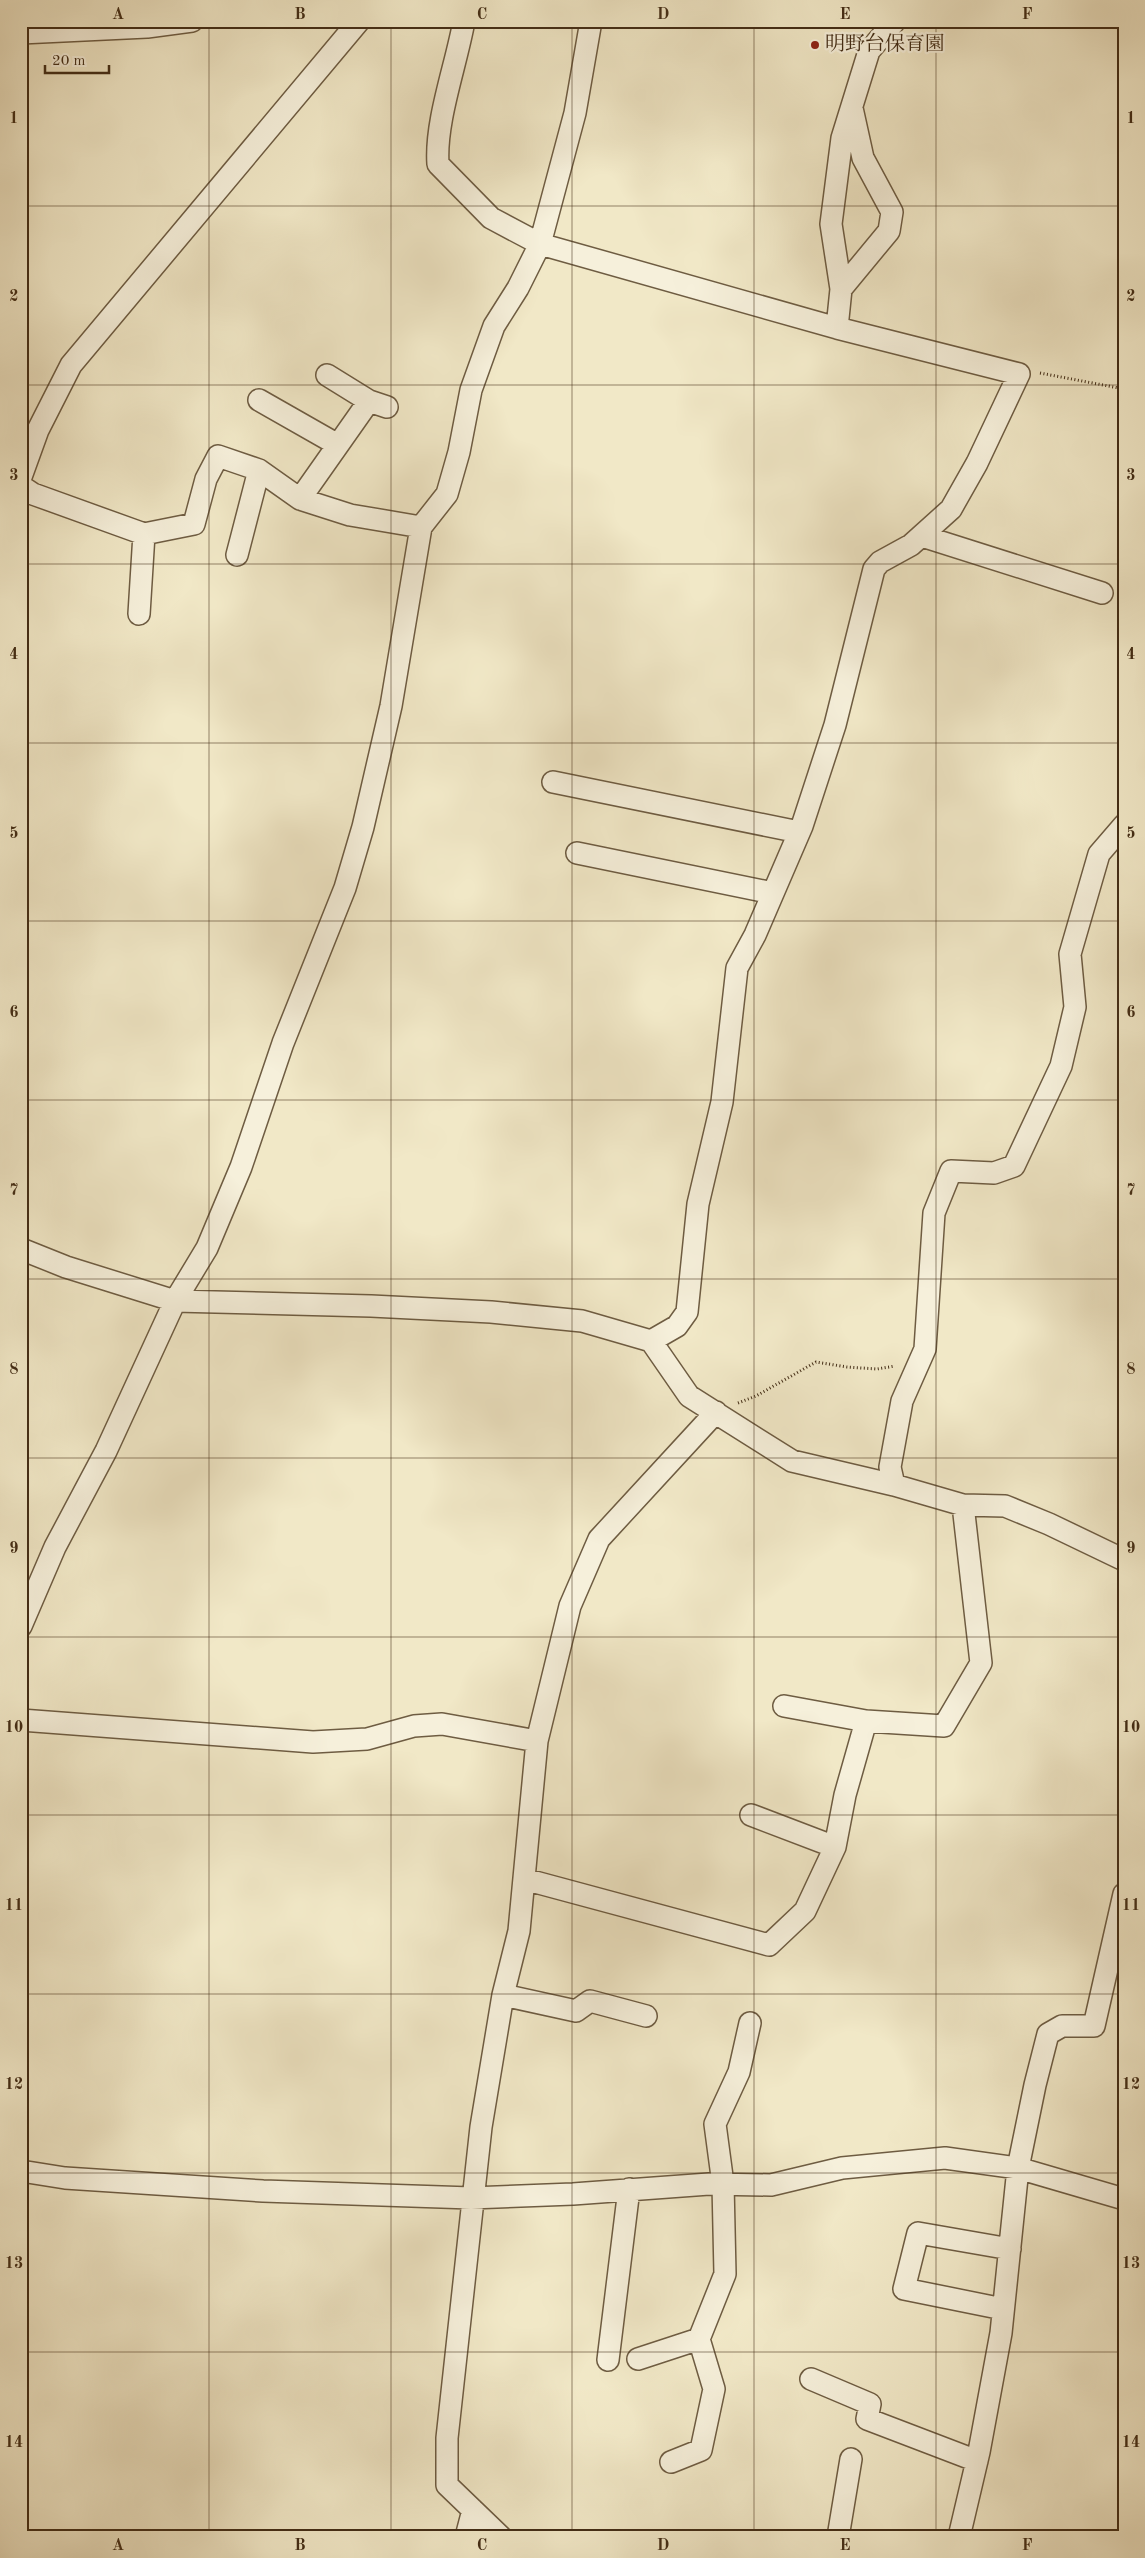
<svg xmlns="http://www.w3.org/2000/svg" width="1145" height="2558" viewBox="0 0 1145 2558" font-family="'Old Standard TT','Noto Serif JP',serif">
<style>
.lines{fill:none;stroke-linecap:round;stroke-linejoin:round}
.minor-casing{stroke:#6e5c42;stroke-width:24}
.path{stroke:#432d16;stroke-width:3;stroke-dasharray:1 2.5;stroke-linecap:butt}
.minor{stroke:#f6f0db;stroke-width:21}
.grid{fill:none;stroke:#432d16;stroke-width:1;stroke-opacity:0.55}
.poi-dot{fill:#8f2418;stroke:#f6f0db;stroke-width:2}
.labels{text-anchor:middle;dominant-baseline:central;stroke-width:4.5;stroke-linejoin:round;paint-order:stroke}
.poi-label{font-size:20px;fill:#432d16;stroke:#f6f0db;text-anchor:start}
.neatline{fill:none;stroke:#432d16;stroke-width:2}
.grid-label{font-size:16px;text-anchor:middle;font-weight:bold;fill:#432d16}
</style>
<rect width="100%" height="100%" fill="#f1e8c7"/>
<filter id="stains"><feTurbulence type="fractalNoise" baseFrequency=".004" numOctaves="4"/><feColorMatrix values="0 0 0 0 .2 0 0 0 0 .09 0 0 0 0 .02 0 0 0 .5 -.17"/></filter>
<radialGradient id="worn" r=".72"><stop offset=".6" stop-color="#630" stop-opacity="0"/><stop offset="1" stop-color="#630" stop-opacity=".3"/></radialGradient>
<g class="lines">
<!-- minor casing -->
<g class="minor-casing">
<path id="minor" d="M464,21C456,66 435,121 438,164L491,218L540,244L837,328L1019,374L977,463L951,509L911,545L880,562L874,569L835,725L802,826L755,935L737,968L722,1102L698,1204L687,1312L677,1326L651,1341
M21,33L147,27L192,21
M841,289L889,231L892,212L863,158L852,108
M837,328L841,289L831,224L842,138L869,51L895,21
M327,375L369,401
M259,400L338,445
M21,477L38,430L71,365L359,21
M21,486L33,494L144,534L194,524L206,479L218,456L259,470L300,499L350,515L421,527
M300,499L369,401L387,407
M922,536L1102,593
M237,555L259,470
M139,614L144,534
M553,782L799,832
M577,853L773,893
M21,1249L66,1267L175,1301L371,1306L491,1312L582,1321L651,1341L689,1396L792,1461L894,1485L963,1505L1005,1506L1049,1524L1124,1560
M894,1485L890,1467L902,1401L925,1349L934,1213L951,1171L994,1173L1014,1166L1061,1066L1075,1007L1070,954L1099,854L1124,825
M21,1626L55,1547L106,1451L175,1301L207,1248L241,1167L283,1043L345,888L363,827L391,706L421,527L447,494L459,452L471,390L494,326L518,288L540,244L575,113L591,21
M784,1706L866,1721
M21,1720L313,1742L367,1739L414,1726L442,1724L537,1741
M751,1815L835,1847
M524,1879L769,1945L805,1911L835,1847L845,1795L866,1721L944,1726L981,1663L963,1505
M503,1995L576,2011L590,2001L646,2016
M21,2171L65,2178L263,2191L471,2198L573,2194L709,2184L771,2185L842,2168L945,2158L1018,2168L1124,2199
M1003,2309L904,2289L918,2233L1010,2249
M638,2359L699,2339L725,2274L723,2184L715,2124L739,2072L750,2023
M608,2360L629,2189
M811,2379L870,2404L867,2419L977,2461
M671,2462L701,2450L714,2389L699,2339
M466,2537L473,2510
M501,2537L447,2485V2438L481,2127L503,1995L519,1931L537,1741L570,1606L599,1539L716,1412
M838,2537L851,2459
M959,2537L979,2452L1001,2333L1018,2168L1035,2085L1048,2034L1062,2026H1094L1124,1894"/>
</g>
<!-- path -->
<path class="path" d="M1040,373L1124,389
M738,1403L756,1396L816,1362L847,1367L877,1369L895,1366"/>
<!-- minor -->
<use href="#minor" class="minor"/>
</g>
<!-- grid -->
<path class="grid" d="M209,21V2537M391,21V2537M572,21V2537M754,21V2537M936,21V2537M21,206H1124M21,385H1124M21,564H1124M21,743H1124M21,921H1124M21,1100H1124M21,1279H1124M21,1458H1124M21,1637H1124M21,1815H1124M21,1994H1124M21,2173H1124M21,2352H1124"/>
<!-- markers -->
<circle class="poi-dot" cx="815" cy="45" r="5"/>
<g class="labels">
<!-- poi labels -->
<g class="poi-label">
<text x="825" y="45">明野台保育園</text>
</g>
</g>
<!-- margin -->
<rect width="1145" height="2558" fill="none" stroke="#f1e8c7" stroke-width="55"/>
<!-- scale -->
<path d="M45 65v8h64v-8" fill="none" stroke="#432d16" stroke-width="2.5"/>
<text x="52" y="65" font-size="15" fill="#432d16" stroke="#f6f0db" stroke-width="4" paint-order="stroke">20 m</text>
<rect x="28" y="28" width="1090" height="2502" class="neatline"/>
<g class="grid-label">
<text x="118" y="19">A</text>
<text x="300" y="19">B</text>
<text x="482" y="19">C</text>
<text x="663" y="19">D</text>
<text x="845" y="19">E</text>
<text x="1027" y="19">F</text>
<text x="14" y="123">1</text>
<text x="1131" y="123">1</text>
<text x="14" y="301">2</text>
<text x="1131" y="301">2</text>
<text x="14" y="480">3</text>
<text x="1131" y="480">3</text>
<text x="14" y="659">4</text>
<text x="1131" y="659">4</text>
<text x="14" y="838">5</text>
<text x="1131" y="838">5</text>
<text x="14" y="1017">6</text>
<text x="1131" y="1017">6</text>
<text x="14" y="1195">7</text>
<text x="1131" y="1195">7</text>
<text x="14" y="1374">8</text>
<text x="1131" y="1374">8</text>
<text x="14" y="1553">9</text>
<text x="1131" y="1553">9</text>
<text x="14" y="1732">10</text>
<text x="1131" y="1732">10</text>
<text x="14" y="1910">11</text>
<text x="1131" y="1910">11</text>
<text x="14" y="2089">12</text>
<text x="1131" y="2089">12</text>
<text x="14" y="2268">13</text>
<text x="1131" y="2268">13</text>
<text x="14" y="2447">14</text>
<text x="1131" y="2447">14</text>
<text x="118" y="2550">A</text>
<text x="300" y="2550">B</text>
<text x="482" y="2550">C</text>
<text x="663" y="2550">D</text>
<text x="845" y="2550">E</text>
<text x="1027" y="2550">F</text>
</g>
<rect width="100%" height="100%" filter="url(#stains)"/>
<rect width="100%" height="100%" fill="url(#worn)"/>
</svg>
